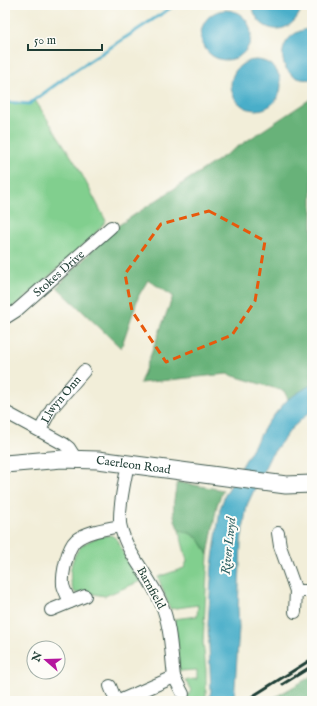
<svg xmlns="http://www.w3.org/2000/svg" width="317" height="706" viewBox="0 0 317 706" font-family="'IM FELL English',serif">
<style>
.green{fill:#81cf8e;stroke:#508661}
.forest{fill:#68b279;stroke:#447856}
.water{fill:#4aaec9;stroke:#34767e}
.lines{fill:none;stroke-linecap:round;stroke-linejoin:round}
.stream{stroke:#4aaec9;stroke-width:3}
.minor-casing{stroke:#3f584d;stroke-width:14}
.secondary-casing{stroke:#3f584d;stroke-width:19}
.minor{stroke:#fff;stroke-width:12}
.secondary{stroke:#fff;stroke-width:17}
.rail{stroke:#1f3d34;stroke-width:3}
.marked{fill:none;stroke:#e8590c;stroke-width:3;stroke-dasharray:8 5;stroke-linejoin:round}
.labels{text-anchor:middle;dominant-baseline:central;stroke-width:4;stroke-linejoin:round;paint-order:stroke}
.street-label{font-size:12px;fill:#1f3d34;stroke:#fdfcf7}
.water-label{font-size:13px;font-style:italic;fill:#2c5f61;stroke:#fdfcf7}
</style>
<rect width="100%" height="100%" fill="#fdfcf7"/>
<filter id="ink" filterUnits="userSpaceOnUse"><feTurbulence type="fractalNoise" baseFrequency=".025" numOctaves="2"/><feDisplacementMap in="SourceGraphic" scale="8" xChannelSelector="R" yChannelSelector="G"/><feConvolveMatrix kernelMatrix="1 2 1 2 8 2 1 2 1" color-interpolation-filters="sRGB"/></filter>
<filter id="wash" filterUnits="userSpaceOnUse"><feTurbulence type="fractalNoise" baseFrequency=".012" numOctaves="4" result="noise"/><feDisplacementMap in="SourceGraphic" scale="16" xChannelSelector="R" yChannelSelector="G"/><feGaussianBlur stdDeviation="0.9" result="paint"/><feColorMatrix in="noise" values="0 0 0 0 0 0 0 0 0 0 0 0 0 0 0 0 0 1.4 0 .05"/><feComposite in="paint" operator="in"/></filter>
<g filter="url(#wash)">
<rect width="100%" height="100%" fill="#f2eed9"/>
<!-- green -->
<path class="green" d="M35,100L78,167L106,221L92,237L24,299L5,312V102L29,104Z
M179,530L187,531L200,540L208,555L203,642L206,670V701H182V699L188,696L191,690L185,680L197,679V670L179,671L178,645L174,619L197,616L198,605L170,609L158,577L184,568L187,561Z
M111,535L117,539L127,561L141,581L105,596L88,593H75C66,579 71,553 84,544C93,538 102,536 111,535Z"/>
<!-- forest -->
<path class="forest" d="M312,98V384L288,399L284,391L227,374L140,383L173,296L148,280L139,295L121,348L57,287L113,229Z
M177,482L223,490L217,505L208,555C200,539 197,534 179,530C170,512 174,501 177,482Z
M312,675V701H268L307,679Z"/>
<!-- water -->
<path class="water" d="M252,5H302V6C294,37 258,37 252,5Z
M201 35a25 25 0 1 1 50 0a25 25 0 1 1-50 0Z
M307,29L312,30V79C279,85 269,37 307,29Z
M231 85a25 25 0 1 1 50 0a25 25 0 1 1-50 0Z
M312,384V410L292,428L270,457L247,505L241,542L238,609L239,628L234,701H209L211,690L208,625L212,566L220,509L225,495L268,422L288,399Z"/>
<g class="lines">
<!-- stream -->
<path class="stream" d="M5,102L29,104L73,72L175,5"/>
</g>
</g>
<g filter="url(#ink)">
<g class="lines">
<!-- minor casing -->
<g class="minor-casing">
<g id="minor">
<path id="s1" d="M5,318L16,311L111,227"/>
<path d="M5,412L64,444L69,448L76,459"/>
<path id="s2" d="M40,430L52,408L84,371"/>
<path d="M278,533L280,546L296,591H312"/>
<path d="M70,602C68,597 64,590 63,585C62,574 67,548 76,540C87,531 106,529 120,526"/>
<path d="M51,610L85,596"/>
<path d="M295,612L296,591"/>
<path d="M174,677L183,694"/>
<path d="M110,686L116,701"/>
<path d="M119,701L174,677C171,652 171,626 161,603C150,576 128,556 121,528C117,516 125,478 128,464"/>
</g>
</g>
<!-- secondary casing -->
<g class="secondary-casing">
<g id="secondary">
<path id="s3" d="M5,464L62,459L98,460L286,485L312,484"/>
</g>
</g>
<!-- minor -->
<use href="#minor" class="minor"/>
<!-- secondary -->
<use href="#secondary" class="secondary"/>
<!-- rail -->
<path class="rail" d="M283,684L312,666
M245,701L312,659"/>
</g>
</g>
<!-- marked area -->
<path class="marked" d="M209,211L265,241L255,301L232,335L166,362L132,311L125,274L161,224Z"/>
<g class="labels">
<!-- street labels -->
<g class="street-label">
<text stroke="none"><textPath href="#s1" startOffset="70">Stokes Drive</textPath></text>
<text stroke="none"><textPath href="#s2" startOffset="37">Llwyn Onn</textPath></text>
<text stroke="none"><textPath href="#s3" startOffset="129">Caerleon Road</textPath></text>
<text transform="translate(151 588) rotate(61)">Barnfield</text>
</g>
<!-- water labels -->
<g class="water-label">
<text transform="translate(229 546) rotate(-84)">River Lwyd</text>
</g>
</g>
<!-- margin -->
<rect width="317" height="706" fill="none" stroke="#fdfcf7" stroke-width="20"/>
<!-- north arrow -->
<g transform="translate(46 660) rotate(290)"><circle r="19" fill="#fdfcf7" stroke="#a4b0a9"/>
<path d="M0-3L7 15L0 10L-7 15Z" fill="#b5179e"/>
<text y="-6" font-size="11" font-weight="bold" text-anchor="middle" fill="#1f3d34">N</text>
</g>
<!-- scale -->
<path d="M28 44v6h74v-6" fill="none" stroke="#1f3d34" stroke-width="2"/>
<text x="34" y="44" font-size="12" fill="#1f3d34" stroke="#fdfcf7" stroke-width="3" paint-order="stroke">50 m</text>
</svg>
